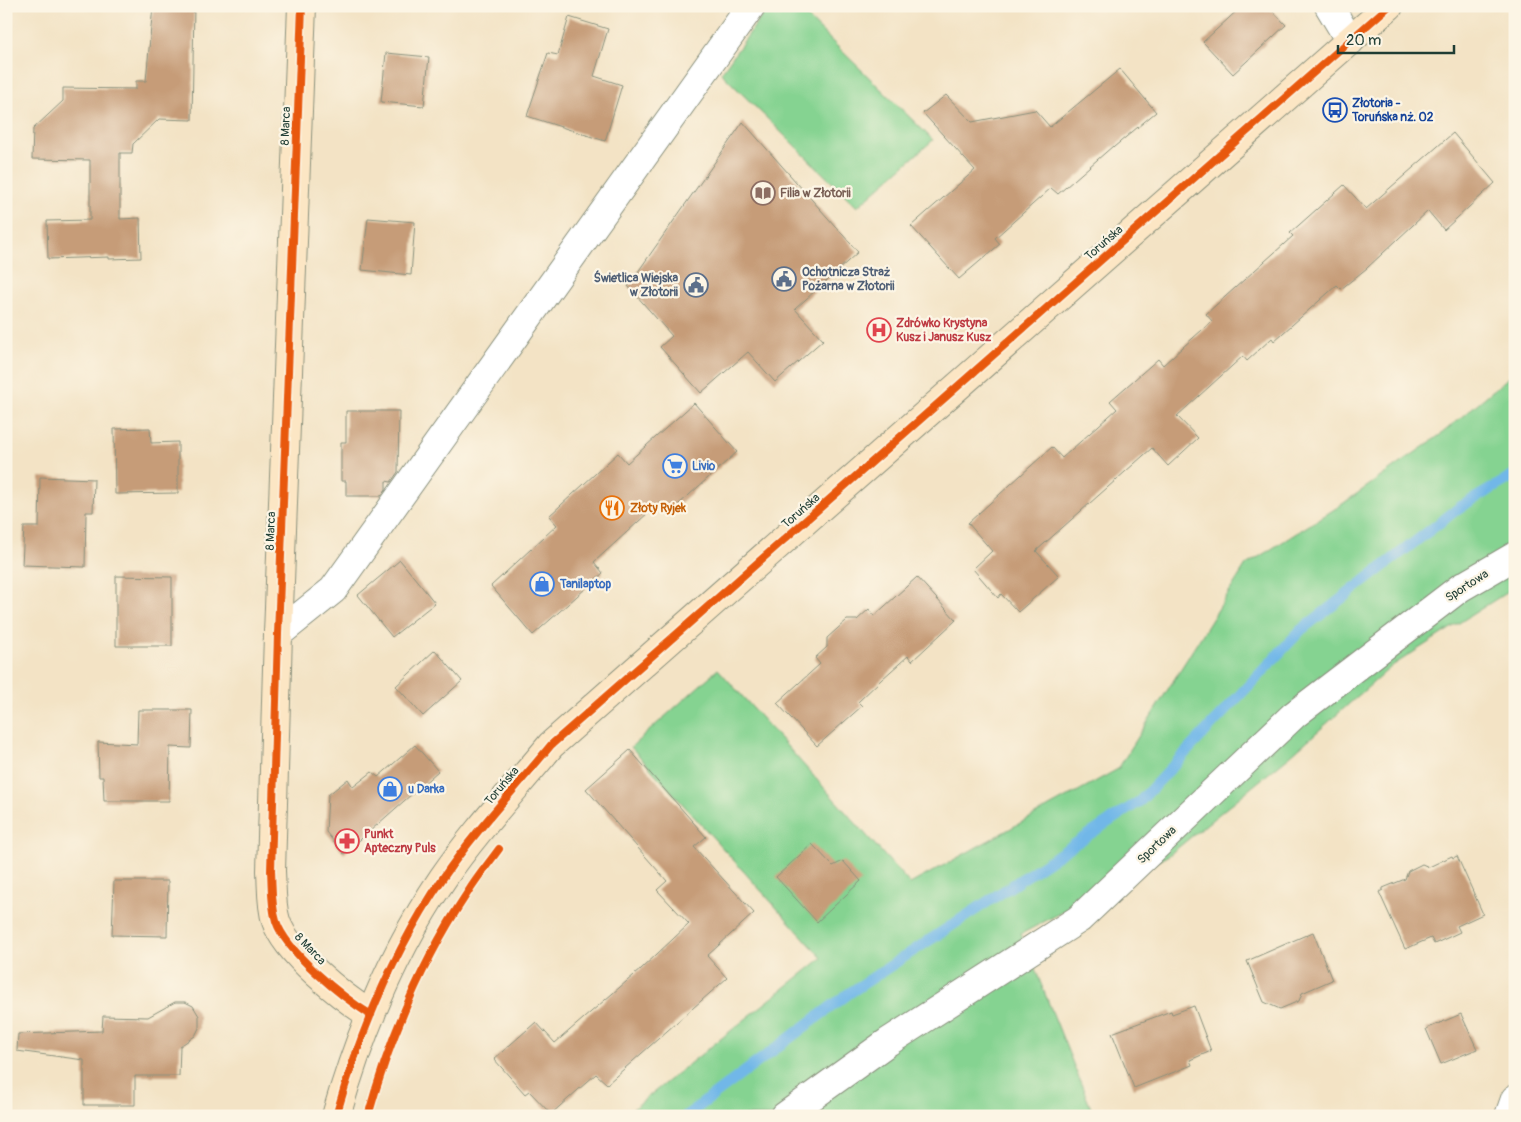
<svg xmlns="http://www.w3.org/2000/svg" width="1521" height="1122" viewBox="0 0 1521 1122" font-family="Pangolin,sans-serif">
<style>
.green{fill:#85d391;stroke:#528862}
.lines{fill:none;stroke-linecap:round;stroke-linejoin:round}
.stream{stroke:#71b7e8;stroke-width:11}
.building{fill:#c69c78}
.street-casing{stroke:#89907c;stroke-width:30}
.secondary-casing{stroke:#89907c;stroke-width:30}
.street{stroke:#fff;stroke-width:28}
.secondary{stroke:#fce6c4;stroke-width:28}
.cycleway-casing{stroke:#fcf5e5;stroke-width:11}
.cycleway{stroke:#e8590c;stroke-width:8}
.labels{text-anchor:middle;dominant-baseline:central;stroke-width:4.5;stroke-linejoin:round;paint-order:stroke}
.transit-label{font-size:12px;font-weight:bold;fill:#164399;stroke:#fcf5e5;text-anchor:start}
.street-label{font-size:12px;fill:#1f3d34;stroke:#fcf5e5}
.education-label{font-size:12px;font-weight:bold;fill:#785e54;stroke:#fcf5e5;text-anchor:start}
.service-label{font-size:12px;font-weight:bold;fill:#4e5e75;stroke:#fcf5e5;text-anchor:start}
.health-label{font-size:12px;font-weight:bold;fill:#be3a42;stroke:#fcf5e5;text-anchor:start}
.shop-label{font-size:12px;font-weight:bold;fill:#366cbe;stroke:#fcf5e5;text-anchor:start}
.food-label{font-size:12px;font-weight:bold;fill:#c56008;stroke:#fcf5e5;text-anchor:start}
</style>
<rect width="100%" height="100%" fill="#fcf5e5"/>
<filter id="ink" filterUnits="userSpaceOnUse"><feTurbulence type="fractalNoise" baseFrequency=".02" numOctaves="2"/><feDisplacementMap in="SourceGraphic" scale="10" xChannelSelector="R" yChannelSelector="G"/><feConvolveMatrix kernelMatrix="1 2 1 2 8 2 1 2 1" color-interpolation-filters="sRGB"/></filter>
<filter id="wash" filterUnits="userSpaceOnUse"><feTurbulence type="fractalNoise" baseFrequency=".0096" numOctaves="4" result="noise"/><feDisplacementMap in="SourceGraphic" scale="20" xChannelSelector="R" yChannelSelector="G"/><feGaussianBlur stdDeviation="1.12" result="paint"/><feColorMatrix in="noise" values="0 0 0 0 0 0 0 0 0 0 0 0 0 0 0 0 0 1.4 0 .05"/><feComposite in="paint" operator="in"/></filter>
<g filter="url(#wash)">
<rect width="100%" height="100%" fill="#f3e3c5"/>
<!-- green -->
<path class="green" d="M769,6H796L933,140L857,207L721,73Z
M1515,372V587L1392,666L1291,755L1169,855L1021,934L1094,1116H624L822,958L631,747L718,669L910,884L1118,769L1246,565L1341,505L1440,435Z"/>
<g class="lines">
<!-- stream -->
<path class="stream" d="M686,1116L848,994L1140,801L1301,630L1460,507L1515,475"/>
</g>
<g id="blocks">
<!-- building -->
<path class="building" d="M153,6H194L192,120L159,119L133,144L132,153H120V219L140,218L141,258L109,259V257L48,259L47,221L90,220V160L32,159L33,129L63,101V88L136,89V81H146Z
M1242,6H1268L1286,25L1233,74L1203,42Z
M569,17L608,29L594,76L622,85L605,141L527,116L548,53L558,55Z
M386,53L429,57L424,106L381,102Z
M1120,69L1156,112L1114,147L1113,146L1058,194L1051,188L995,238L1000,244L959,279L911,226L975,170L923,113L946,95L972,122L1035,110L1050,127Z
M743,122L858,252L795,309L823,340L775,382L748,352L701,393L660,347L672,336L628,286Z
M1453,133L1495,183L1444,230L1428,211L1367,268L1341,289L1337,285L1274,341L1272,338L1247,361L1243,356L1177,416L1198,438L1168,466L1152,448L1036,551L1059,576L1018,612L1001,594L998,598L973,569L992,551L968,523L1052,447L1062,458L1117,409L1110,401L1158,359L1163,365L1212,321L1206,314L1293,236L1290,233L1344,185L1366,209Z
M368,218L415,222L411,275L362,270Z
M694,403L737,452L669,513L660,502L594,562L603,573L533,635L491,586L557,525L549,516L618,453L627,463Z
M346,411H399L398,472L391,482L386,481V489L381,496H346V481H341V442H346Z
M150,428L151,443L178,442V493L115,494L114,429Z
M40,477L94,479L93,512H86L85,567L22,565L24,527H39Z
M400,560L435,603L392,637L358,595Z
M116,576L172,577V646H116Z
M917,577L956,620L912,661L908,656L882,679L858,702L862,706L817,746L777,703L820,664L815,658L827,647V638L847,620H857L869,609L874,616Z
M435,650L462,681L423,716L396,686Z
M138,710H192L191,748L170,747L169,801H104L103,777H99L98,742L137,744Z
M415,745L438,771L344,854L326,832L328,795L348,779L353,787L372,772L378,777Z
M630,750L706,837L694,847L754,913L707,956L727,978L607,1084L596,1074L551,1114L529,1091L525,1094L494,1059L536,1022L555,1043L641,969L689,924L657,890L667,881L586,789Z
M812,844L833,866L843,861L861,881L817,922L776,877Z
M1452,856L1453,858L1457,856L1483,914L1457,926L1460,932L1434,944L1431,938L1405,949L1379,892L1383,890V888L1405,879L1408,871L1422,864L1429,867Z
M114,881H168L167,936L112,935Z
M1313,932L1332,980L1302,993L1299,1001L1280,1009L1264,1002L1247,961Z
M175,1002H185L193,1006L199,1016V1028L195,1036L180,1046L179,1076H135V1105H84V1060L17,1051L18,1034L102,1031L103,1016L148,1017Z
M1194,1006L1211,1051L1190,1060L1192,1065L1134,1088L1112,1033L1171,1011L1172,1014Z
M1461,1014L1477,1049L1441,1064L1426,1029Z"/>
</g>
</g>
<g filter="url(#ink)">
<use href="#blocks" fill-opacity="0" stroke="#89907c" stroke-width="1"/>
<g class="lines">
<!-- street casing -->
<g class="street-casing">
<path id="street" d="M1329,6L1350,41
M278,634L333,590L751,6
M785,1116L888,1042L1079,919L1294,715L1460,588L1515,556
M1509,1116L1515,1099"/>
</g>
<!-- secondary casing -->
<g class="secondary-casing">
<path id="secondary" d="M302,6L278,634L271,871C272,887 271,905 276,921C286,952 342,997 371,1015
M336,1116C360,1032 394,950 443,878C475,831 515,789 551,745L1389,6"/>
</g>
<!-- street -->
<use href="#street" class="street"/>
<!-- secondary -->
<use href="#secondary" class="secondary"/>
<!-- cycleway casing -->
<g class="cycleway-casing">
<path id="cycleway" d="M302,6L278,634L271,871C272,887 271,905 276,921C286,952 342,997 371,1015
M336,1116C360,1032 394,950 443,878C475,831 515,789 551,745L1389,6
M368,1116C390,1037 422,961 468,892C477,877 489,863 499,849"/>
</g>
<!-- cycleway -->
<use href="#cycleway" class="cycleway"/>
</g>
</g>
<!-- icons -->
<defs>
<g id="bus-ring" transform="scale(1.25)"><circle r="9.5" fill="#fcf5e5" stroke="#1a4fb4" stroke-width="1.5"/><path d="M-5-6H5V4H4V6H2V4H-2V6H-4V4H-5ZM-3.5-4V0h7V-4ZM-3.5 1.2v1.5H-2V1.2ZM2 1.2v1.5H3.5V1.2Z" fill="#1a4fb4"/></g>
<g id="library-ring" transform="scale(1.25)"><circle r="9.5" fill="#fcf5e5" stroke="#8d6e63" stroke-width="1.5"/><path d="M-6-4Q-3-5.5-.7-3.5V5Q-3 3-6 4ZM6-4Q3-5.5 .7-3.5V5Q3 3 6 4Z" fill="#8d6e63"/></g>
<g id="civic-ring" transform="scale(1.25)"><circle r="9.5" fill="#fcf5e5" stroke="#5c6f8a" stroke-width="1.5"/><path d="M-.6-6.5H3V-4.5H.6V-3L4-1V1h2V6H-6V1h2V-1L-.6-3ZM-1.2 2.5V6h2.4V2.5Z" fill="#5c6f8a"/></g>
<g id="hospital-ring" transform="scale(1.25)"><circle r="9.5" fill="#fcf5e5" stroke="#e0444e" stroke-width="1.5"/><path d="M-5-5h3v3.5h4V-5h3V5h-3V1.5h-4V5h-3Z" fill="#e0444e"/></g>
<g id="supermarket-ring" transform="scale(1.25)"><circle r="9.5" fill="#fcf5e5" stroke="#3f7fe0" stroke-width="1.5"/><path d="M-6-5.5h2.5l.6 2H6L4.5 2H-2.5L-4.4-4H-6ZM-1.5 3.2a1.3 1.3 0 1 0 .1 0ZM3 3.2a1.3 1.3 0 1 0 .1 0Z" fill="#3f7fe0"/></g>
<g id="restaurant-ring" transform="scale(1.25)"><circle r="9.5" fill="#fcf5e5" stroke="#e8710a" stroke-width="1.5"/><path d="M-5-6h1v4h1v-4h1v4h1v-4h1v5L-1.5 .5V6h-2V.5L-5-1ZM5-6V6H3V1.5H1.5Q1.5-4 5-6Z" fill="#e8710a"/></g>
<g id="shop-ring" transform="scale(1.25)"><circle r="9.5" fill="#fcf5e5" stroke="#3f7fe0" stroke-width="1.5"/><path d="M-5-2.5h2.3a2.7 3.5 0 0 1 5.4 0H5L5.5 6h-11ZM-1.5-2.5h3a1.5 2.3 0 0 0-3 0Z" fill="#3f7fe0"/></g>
<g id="pharmacy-ring" transform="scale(1.25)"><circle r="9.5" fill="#fcf5e5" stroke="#e0444e" stroke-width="1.5"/><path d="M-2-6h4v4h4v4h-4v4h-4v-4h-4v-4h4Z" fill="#e0444e"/></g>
</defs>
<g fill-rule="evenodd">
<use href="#bus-ring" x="1335" y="110"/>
<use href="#library-ring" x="763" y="193"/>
<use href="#civic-ring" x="784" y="279"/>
<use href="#civic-ring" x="696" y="285"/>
<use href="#hospital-ring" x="879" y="330"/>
<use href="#supermarket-ring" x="675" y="466"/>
<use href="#restaurant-ring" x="612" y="508"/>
<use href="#shop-ring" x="542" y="584"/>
<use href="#shop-ring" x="390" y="789"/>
<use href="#pharmacy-ring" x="347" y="841"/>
</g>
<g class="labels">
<!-- transit labels -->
<g class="transit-label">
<text x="1352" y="103">Złotoria -<tspan x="1352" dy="14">Toruńska nż. 02</tspan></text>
</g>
<!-- street labels -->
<g class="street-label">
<text transform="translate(286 126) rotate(-88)">8 Marca</text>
<text transform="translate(1104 243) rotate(-41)">Toruńska</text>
<text transform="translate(801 511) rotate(-41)">Toruńska</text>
<text transform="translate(271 531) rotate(-88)">8 Marca</text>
<text transform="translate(1467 586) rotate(-33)">Sportowa</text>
<text transform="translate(502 786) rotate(-50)">Toruńska</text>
<text transform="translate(1157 845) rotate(-44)">Sportowa</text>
<text transform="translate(310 949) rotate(46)">8 Marca</text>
</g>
<!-- education labels -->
<g class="education-label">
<text x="780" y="193">Filia w Złotorii</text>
</g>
<!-- service labels -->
<g class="service-label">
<text x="802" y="272">Ochotnicza Straż<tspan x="802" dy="14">Pożarna w Złotorii</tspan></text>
<text x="678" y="278" text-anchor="end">Świetlica Wiejska<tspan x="678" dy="14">w Złotorii</tspan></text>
</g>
<!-- health labels -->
<g class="health-label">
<text x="896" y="323">Zdrówko Krystyna<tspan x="896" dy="14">Kusz i Janusz Kusz</tspan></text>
<text x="364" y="834">Punkt<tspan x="364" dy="14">Apteczny Puls</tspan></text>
</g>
<!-- shop labels -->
<g class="shop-label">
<text x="692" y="466">Livio</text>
<text x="560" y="584">Tanilaptop</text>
<text x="408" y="789">u Darka</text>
</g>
<!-- food labels -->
<g class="food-label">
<text x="630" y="508">Złoty Ryjek</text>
</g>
</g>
<!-- margin -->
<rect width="1521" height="1122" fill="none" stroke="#fcf5e5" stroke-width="25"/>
<!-- scale -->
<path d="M1338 45v8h116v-8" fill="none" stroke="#1f3d34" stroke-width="2.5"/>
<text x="1346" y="45" font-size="15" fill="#1f3d34" stroke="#fcf5e5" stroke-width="4" paint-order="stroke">20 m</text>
</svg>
